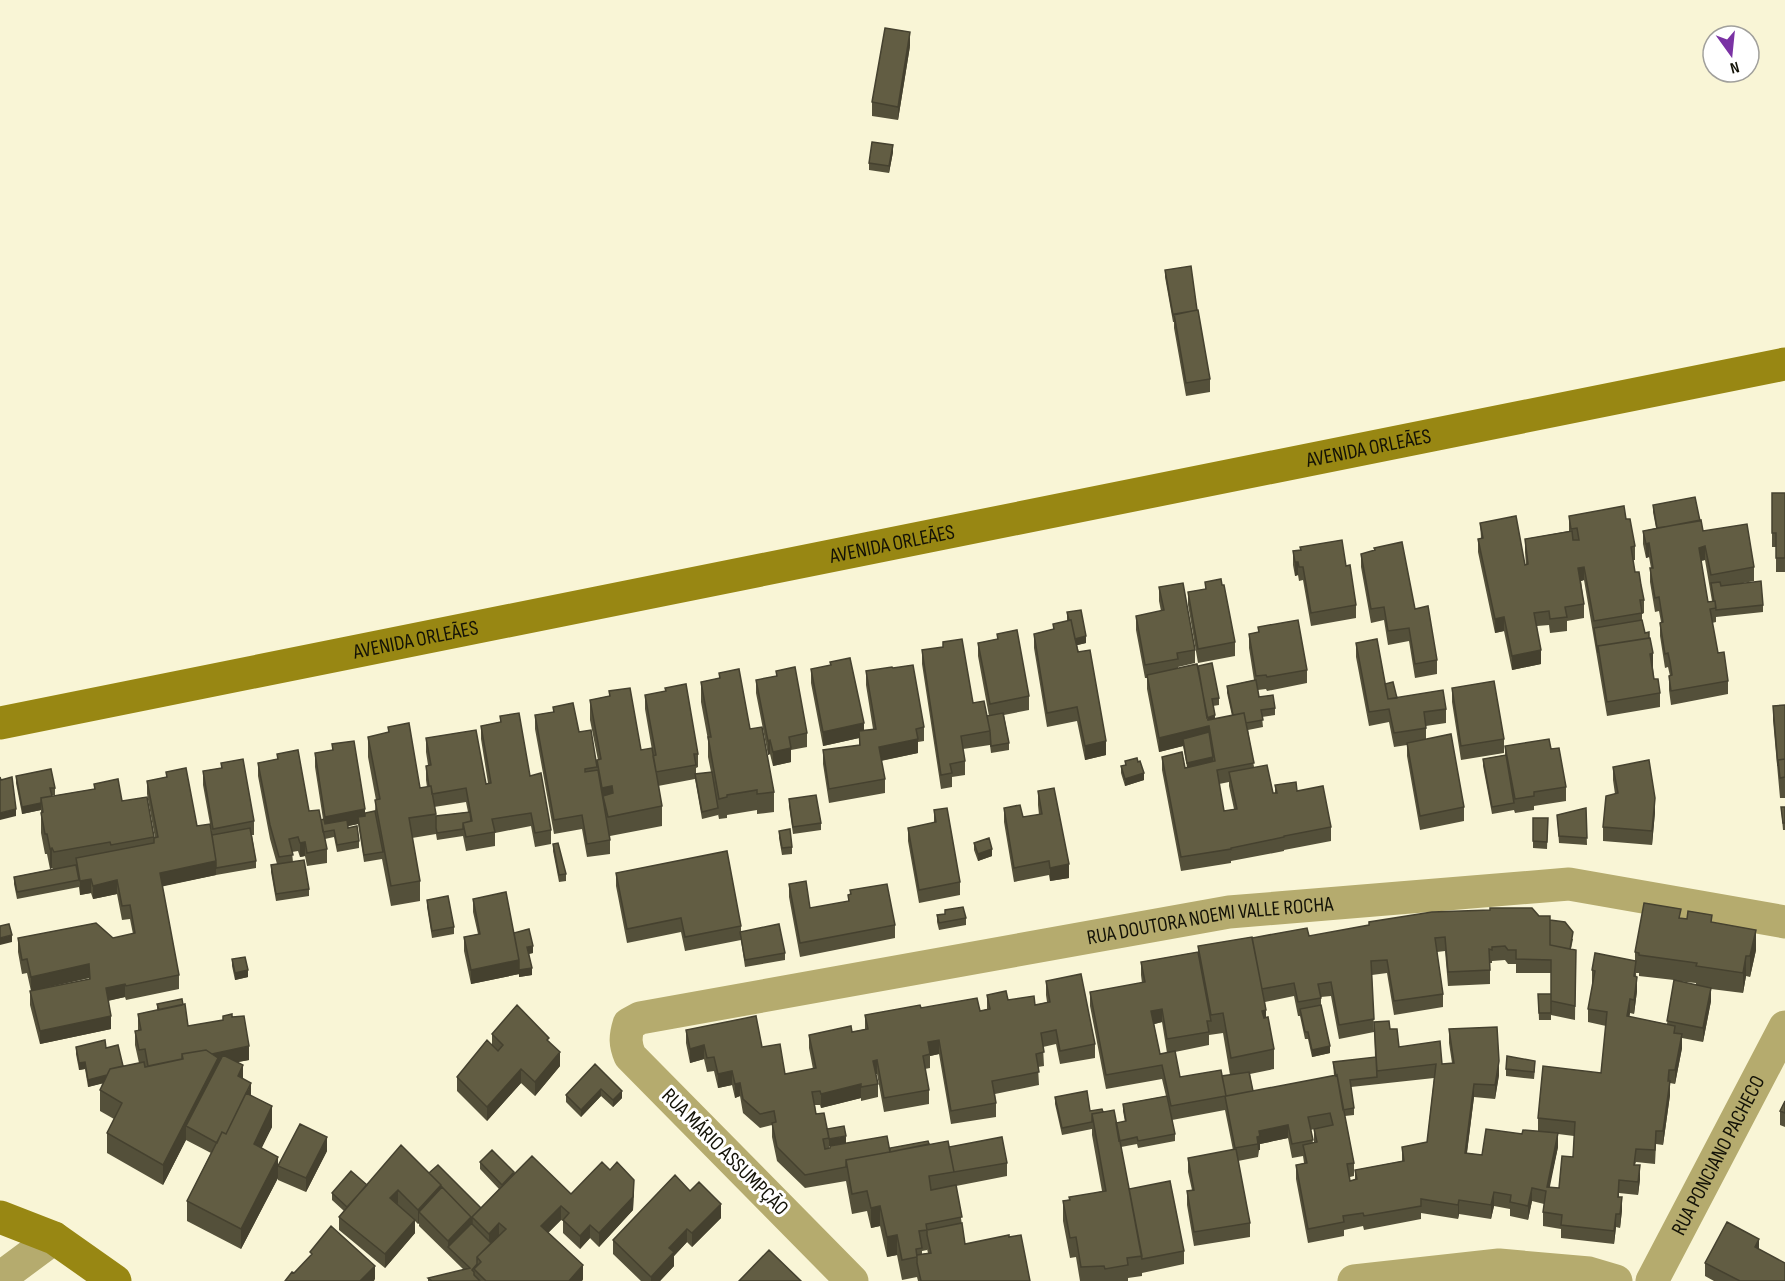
<svg xmlns="http://www.w3.org/2000/svg" width="1785" height="1281" viewBox="0 0 1785 1281" font-family="'Sofia Sans Condensed',sans-serif">
<style>
.lines{fill:none;stroke-linecap:round;stroke-linejoin:round}
.street{stroke:#b5ab6e;stroke-width:33}
.secondary{stroke:#988713;stroke-width:33}
.wall{fill:#54503a;fill-rule:evenodd}
.shaded-wall{fill:#45412f}
.building{fill:#625d43;stroke:#45412f;stroke-width:1.5}
.labels{text-anchor:middle;dominant-baseline:central;stroke-width:6;stroke-linejoin:round;paint-order:stroke}
.street-label{font-size:21px;fill:#131207;stroke:#fff}
</style>
<rect width="100%" height="100%" fill="#f9f5d6"/>
<g class="lines">
<!-- street -->
<g class="street">
<path d="M0,1278L54,1238"/>
<path id="s1" d="M852,1281L630,1056C625,1044 625,1037 629,1024L640,1018L1229,912L1569,884L1785,922"/>
<path d="M1354,1281L1499,1265L1589,1273L1616,1281"/>
<path id="s2" d="M1652,1281L1785,1027"/>
</g>
<!-- secondary -->
<g class="secondary">
<path id="s3" d="M0,723L1785,364"/>
<path d="M0,1217L54,1238L115,1281"/>
</g>
</g>
<!-- wall -->
<path class="wall" d="M910,46L898,120L872,116V102Z
M893,152L889,173L869,170V163Z
M1165,270L1197,310L1210,379V392L1186,396L1174,328V322H1173L1165,277Z
M1772,493H1785V572H1776V547H1772Z
M1653,505L1700,521L1703,531L1754,567V581L1738,584L1763,605V612L1716,617V622L1712,623L1718,653L1728,681V694L1671,705L1669,690V676H1670L1668,667L1665,668L1660,636V623L1661,622L1659,611L1655,612L1650,582V568H1651L1649,557L1646,558L1643,544V531L1656,528L1653,512ZM1705,560L1712,601L1708,602L1701,561Z
M1569,516L1626,519L1635,546V560H1633L1635,572L1644,600V613L1642,614V620L1653,667L1654,679L1660,693V707L1607,716L1584,580L1581,581L1584,604V618L1567,621V631L1550,633L1549,625L1537,626L1541,664L1512,670L1504,631L1495,633L1478,552V539L1481,538L1480,523L1525,565H1526L1525,552V539L1569,531Z
M1300,547L1346,566L1356,605V618L1311,626L1303,580L1299,581L1298,575L1295,576L1293,565V551L1300,550Z
M1361,554L1415,609L1437,660V674L1415,678L1409,641L1388,645L1384,620L1371,623L1361,567Z
M1205,582L1235,642V656L1198,663L1188,605V592L1205,589Z
M1159,587L1195,650V663L1178,667V668L1198,666L1219,698V705L1213,706L1215,719L1232,716L1227,693V686L1254,680L1249,648V634L1258,632V627L1307,670V683L1267,691L1266,689L1258,690L1259,697L1275,708V715L1262,717L1263,727L1248,730L1254,767L1273,793H1275V785L1297,791L1331,827V841L1284,850V851L1231,861V863L1181,871L1162,770V757L1185,768L1187,767L1183,746L1159,752L1147,689V678H1145L1136,630V616L1161,611L1159,601ZM1229,782V786L1234,809L1224,811L1219,784Z
M1067,612L1086,643L1077,645L1106,755L1085,760L1077,721L1047,727L1034,648V634L1053,629V624L1067,621Z
M997,634L1029,696V710L1004,715L1009,743V750L991,753L990,745L963,749L965,761V775L952,777V787L941,789L922,664V650L943,647V642L973,703L987,716H989L978,656V643L997,639Z
M1356,643L1385,684L1397,698L1446,709V723L1426,726V739L1464,807V821L1420,830L1407,756V745L1394,747L1389,722L1369,726L1356,657Z
M811,669L864,731L873,729L866,685V671L924,727V741L918,742V753L881,761L885,779V793L829,803L823,764V750L859,745V738L823,746L811,683Z
M776,671L807,733V747L791,750V762L773,766L770,754L768,755L756,693V680L776,676Z
M719,673L750,729L774,792V812L757,814V810L727,815V818L719,819L718,814V815L702,819L695,779L658,786L662,806V826L610,836V854L587,857L582,829L554,834L535,729V715L553,712V707L579,732L597,767L598,760L590,720V700L609,696V691L641,750L653,756L645,709V695L698,754V767L696,768V774L711,772L708,757V740L701,702V682L719,678Z
M1452,688L1504,739V753L1461,760L1452,702Z
M1785,705V798H1780L1773,720V706Z
M500,716L530,776L551,830V844L535,847L531,826L495,833V846L466,851L463,836L437,840L436,834L412,838L420,881V901L391,906L382,859L364,862L358,824L348,826L359,841V848L337,852L334,837L325,839L327,849V863L307,866L305,856L300,857L298,851L292,852L293,862L309,889V896L276,901L271,872V865L277,864L270,839L258,776V763L277,759V754L309,811L321,820L323,819L315,767V753L332,750V744L365,813L375,811L376,800L368,757V737L388,733V727L420,788L427,787L426,780V766L428,765L426,752V738L486,784L488,783L481,739V726L500,722ZM466,802L468,812L436,816L434,807Z
M1505,746L1551,749L1566,787V801L1534,806V810L1515,813L1514,810L1492,814L1483,766V759L1505,755Z
M1125,761L1144,780L1125,786L1121,773V766L1125,765Z
M221,763L254,821V835H252L256,861V868L216,875L162,886L179,975V989L126,1000L125,997L108,1001L111,1029L40,1044L30,1005V991L89,979V978L31,991L27,973L22,974L18,952V938H113L133,934L130,919L122,920L117,894L93,899L91,893L80,895L79,887L17,899L14,884V877L53,869L52,868L50,869L47,854H45L41,833V810L22,814L16,783V776L55,788V795H52V796L94,789V784L122,801L147,797L154,838H155L147,794V781L166,777V772L197,826L212,835L203,785V771L221,768Z
M1613,767L1655,812L1652,845L1603,841V827L1615,794L1613,780Z
M1038,791L1069,878L1050,881L1049,875L1014,882L1004,822V808L1023,817L1039,815L1038,805Z
M789,799L821,823V830L793,834L789,806Z
M1781,807H1785V830H1783Z
M1586,808L1587,845L1559,843L1557,815Z
M934,810L960,882V895L919,903L908,841V828L934,823Z
M1548,818L1547,849L1533,848V841Z
M779,831L792,847V854L782,855L779,838Z
M974,843L992,856L978,861L974,850Z
M553,844L566,874V881L559,882L553,851Z
M616,873L741,926V932L785,953V960L745,967L741,940L685,951L681,932L627,943L616,886Z
M789,884L810,908L848,902V895L850,894V890L895,925V938L800,957L789,897Z
M473,899L514,933L533,953L529,954L532,975L519,977V974L471,984L464,951V937L478,934L473,912Z
M427,900L454,927V934L432,938L427,907Z
M945,914L966,918V925L939,930L937,922V915Z
M1681,918L1712,922L1756,950L1750,977L1746,976L1743,993L1711,989V1001L1703,1042L1682,1038V1048L1675,1084L1670,1083V1095L1663,1145L1656,1144L1655,1164L1636,1162L1635,1165L1640,1179L1638,1195L1619,1193V1197L1622,1210L1620,1228L1616,1227L1614,1244L1561,1238V1229L1543,1226V1212L1544,1204L1532,1201L1528,1220L1510,1216V1209L1494,1206L1491,1219L1459,1214L1458,1219L1421,1213V1219L1364,1230L1363,1226L1344,1230V1236L1308,1243L1296,1179V1165L1304,1163L1303,1156L1292,1158L1288,1138L1260,1144L1258,1157L1238,1161L1250,1223V1237L1194,1246L1187,1205V1191L1192,1190L1188,1172V1158L1233,1150L1225,1110L1172,1120L1175,1134V1141L1138,1148L1137,1144L1121,1147L1129,1189L1184,1251V1264L1142,1273V1276L1128,1278V1281H1080L1076,1257L1070,1258L1063,1221V1201L1102,1191L1092,1135V1129L1062,1135L1055,1104V1097L1090,1111L1103,1112L1116,1123L1125,1122L1123,1111V1104L1166,1096L1162,1079L1106,1089L1090,1006V992L1142,983L1141,975V962L1198,952V946L1252,938L1309,936L1550,930L1573,939L1571,949L1576,950L1575,1020L1551,1015V1020H1539L1538,994H1551V973H1516V964H1508L1505,960L1492,961V963H1490V984L1448,986L1445,951L1437,952L1443,994V1007L1394,1015L1387,973L1372,975L1374,1032L1339,1039L1331,996L1321,997V1005L1330,1053L1312,1057L1308,1039H1305L1300,1016H1298L1294,996L1265,1002L1266,1017L1274,1049V1069L1250,1074L1253,1091L1334,1076L1333,1062L1375,1058L1374,1022L1390,1029L1399,1047L1442,1064L1452,1063L1449,1043V1029L1499,1075L1495,1099L1474,1097L1467,1153L1482,1155L1522,1134L1538,1132V1118L1601,1073L1606,1026L1588,1022V1009L1593,984H1592V970L1635,961V952ZM1636,973H1639V976L1674,980L1667,1024L1629,1017L1630,1013L1634,1014L1637,991ZM1676,981L1696,983V985ZM1162,1022L1167,1053L1160,1054L1154,1024ZM1223,1033L1230,1075L1222,1076L1180,1077L1175,1052L1209,1045V1035ZM1434,1078L1427,1142L1402,1147V1161L1355,1170V1179L1350,1181V1177L1354,1176V1163L1345,1116L1354,1115V1108L1351,1087ZM1314,1129V1142L1313,1143L1311,1130ZM1558,1134L1574,1136L1573,1157L1559,1188L1549,1187L1558,1147Z
M232,959L248,977L235,980L232,966Z
M1046,981L1095,1044V1058L1060,1064L1056,1044L1043,1047L1044,1066L1038,1067L1039,1085L995,1094L996,1103V1117L951,1124L939,1054L930,1056V1068L925,1069L929,1090V1104L884,1112L877,1074H876L878,1084V1097L861,1101V1098L821,1108L820,1105H815L816,1114L827,1129L846,1143L829,1146V1149L830,1148V1146L890,1148L929,1144L949,1147L1007,1163V1176L956,1186L965,1244L1009,1237L1030,1281H918L917,1277L902,1280L897,1255L887,1257L880,1226L871,1228L867,1211L852,1214L846,1181L805,1188L777,1161L772,1137V1125L760,1128L743,1113L740,1096L735,1098L732,1085L718,1088L714,1071L707,1072L704,1059L690,1063L686,1043V1030L762,1047L785,1074L813,1069L809,1048V1035L852,1032L865,1029V1015L921,1008L980,1011L987,1009V995L1008,1000L1035,1005L1047,1002L1046,995ZM927,1249L928,1253L922,1254V1251L927,1250Z
M157,1004L188,1026L223,1020V1016L249,1060L237,1062L243,1079L251,1096L272,1127L261,1148L278,1178L241,1249L187,1221V1201L211,1153L186,1140L163,1185L107,1153V1133L114,1119L100,1111V1090L103,1083L88,1087L85,1069L79,1070L76,1054V1047L106,1048L123,1066L139,1063L135,1045V1031L138,1030V1014L157,1010Z
M492,1034L549,1041L560,1066L535,1096L521,1083L487,1121L457,1091V1077L492,1046Z
M595,1064L622,1098L613,1107L601,1096L581,1117L566,1102V1095Z
M1535,1068L1534,1079L1506,1076V1069Z
M1785,1101V1127L1780,1125V1111Z
M327,1151L306,1192L278,1180V1166Z
M480,1162L571,1194L634,1193L633,1210L599,1247L590,1238L580,1249L563,1233V1221L561,1220L548,1233L583,1279L582,1281H428V1278L464,1270L419,1226V1223L418,1224L415,1221V1233L385,1268L339,1230V1217L344,1211L332,1200V1193L367,1185L429,1173L481,1208L499,1189L480,1169Z
M690,1191L721,1218L692,1247L687,1242L674,1256V1266L660,1281H641L613,1254V1240Z
M1759,1249L1785,1281H1714L1705,1276V1263Z"/>
<!-- shaded-wall -->
<path class="shaded-wall" d="M910,32V46L898,120V107Z
M893,145V152L889,173V166Z
M1649,543V557L1646,558V544Z
M1705,546V560L1699,561V548Z
M1295,562H1298V575L1295,576Z
M1584,567V580L1578,582V568Z
M1504,617V631L1495,633V619Z
M1086,636V643L1074,646V639Z
M1541,650V664L1512,670V656Z
M1653,653V667L1650,668V654Z
M1215,715V722L1206,725V718Z
M864,723V737L859,731V738L823,746V732Z
M1209,726V740L1183,739V746L1159,752V738Z
M918,739V753L879,761V747Z
M770,740V754L768,755V741Z
M1106,741V755L1085,760V746Z
M791,748V762L773,766V752Z
M1213,757V764L1187,770V763Z
M1144,773V780L1125,786V779Z
M612,786V807L603,796V808L602,809V788Z
M1655,798V812L1652,845V831Z
M41,803V810L22,814V807Z
M16,809V816L0,820V813Z
M365,809V823L358,817V824L325,831V817Z
M305,842V856L300,857V843Z
M52,848V868L50,869V849Z
M992,849V856L978,861V854Z
M216,861V875L160,887V873Z
M1069,864V878L1050,881V868Z
M91,879V893L80,895V881Z
M117,880V894L93,899V886Z
M1756,930V950L1750,977V956Z
M12,935V942L0,945V938Z
M533,946V953L527,954V947Z
M1746,956V976L1743,993V973Z
M519,960V974L471,984V970Z
M89,964V978L31,991V977Z
M532,968V975L519,977V970Z
M248,970V977L235,980V973Z
M1637,977V991L1634,1014V1000Z
M125,984V997L106,1001V988Z
M1711,988V1001L1703,1042V1028Z
M1630,999V1013L1627,1030V1016Z
M1162,1009V1022L1151,1025V1011Z
M1266,1010V1030L1262,1011Z
M111,1016V1029L40,1044V1031Z
M1682,1034V1048L1675,1084V1070Z
M939,1040V1054L930,1056L928,1042Z
M704,1045V1059L690,1063V1049Z
M249,1046V1060L218,1066L186,1126V1140L163,1185V1165L183,1060Z
M1330,1046V1053L1312,1057V1050Z
M560,1052V1066L535,1096V1082Z
M877,1060V1074L873,1075V1061Z
M1499,1061V1075L1495,1099V1085Z
M85,1062V1069L79,1070V1063Z
M243,1065V1079L238,1076Z
M521,1069V1083L487,1121V1107Z
M1669,1070L1670,1095L1663,1145V1131Z
M125,1071V1078L88,1087V1080Z
M732,1071V1085L718,1088V1074Z
M251,1083V1097L226,1140Z
M740,1083V1096L735,1098V1084Z
M861,1084V1098L821,1108V1094Z
M1474,1084V1097L1465,1167V1153Z
M601,1089V1096L581,1117V1110Z
M622,1091V1098L613,1107V1100Z
M272,1106V1127L254,1164V1144Z
M1288,1125V1138L1260,1144V1150H1258L1257,1137L1259,1131Z
M1558,1133V1147L1547,1201V1187Z
M846,1136V1143L829,1146V1139Z
M327,1137V1151L306,1192V1178Z
M278,1157V1178L241,1249V1229Z
M1640,1165V1179L1638,1195V1182Z
M634,1180L633,1210L599,1247V1233Z
M441,1185V1199L419,1212V1223L418,1224V1210Z
M1532,1188V1201L1528,1220V1206Z
M398,1190V1204L390,1198Z
M1494,1192V1206L1491,1219V1205Z
M1622,1197V1210L1620,1228V1214Z
M1459,1200V1214L1458,1219V1205Z
M721,1204V1218L692,1247V1233Z
M561,1206V1220L541,1240V1226Z
M880,1206V1226L871,1228V1208Z
M1616,1214V1227L1614,1244V1231Z
M471,1217V1231L448,1247V1241Z
M415,1220V1233L385,1268V1254Z
M499,1223V1237L489,1248V1234Z
M590,1225V1238L580,1249V1236Z
M687,1229V1242L674,1256V1266L660,1281H651V1277L669,1248Z
M897,1235V1255L887,1257V1237Z
M1759,1239V1253L1755,1247Z
M583,1265V1279L582,1281H569Z
M375,1266V1279L374,1281H360Z"/>
<!-- building -->
<path class="building" d="M885,28L910,32L898,107L872,102Z
M872,142L893,145L889,166L869,163Z
M1191,266L1197,310L1173,315L1165,270Z
M1198,310L1210,379L1186,383L1174,314Z
M1772,493H1785V558H1776V533H1772Z
M1695,497L1700,521L1657,528L1653,505Z
M1624,506L1626,519H1630L1632,530L1635,546L1631,547L1635,572H1639L1641,585L1644,600H1640L1642,613L1594,621L1584,567L1578,568L1584,604L1565,607L1567,617L1550,619L1549,611L1534,613L1541,650L1512,656L1504,617L1495,619L1478,539L1483,538L1480,523L1516,516L1525,565L1528,564L1525,539L1572,531L1573,540H1579L1577,528L1571,529L1569,516Z
M1701,520L1703,531L1747,524L1754,567L1711,575L1705,546L1699,548L1708,602L1715,601L1716,608L1710,609L1718,653L1724,652L1728,681L1671,691L1669,676L1672,675L1670,662L1668,653L1665,654L1660,623L1663,622L1659,597L1655,598L1650,568H1653L1651,555L1649,543L1646,544L1643,531Z
M1342,540L1346,566L1350,565L1356,605L1311,613L1303,567H1299L1298,562H1295L1293,551L1301,550L1300,547Z
M1402,542L1415,609L1428,606L1437,660L1415,664L1409,628L1388,631L1384,607L1371,609L1361,554L1375,550L1374,548Z
M1221,579L1222,585H1224L1235,642L1198,649L1188,592L1206,589L1205,582Z
M1761,581L1763,605L1716,610L1715,601H1714L1711,583L1720,582L1721,586Z
M1183,583L1195,650L1177,653L1178,659L1145,665L1136,616L1164,610L1159,587Z
M1081,610L1086,636L1075,639L1071,620H1069L1067,612Z
M1071,620L1078,652L1090,650L1106,741L1085,746L1077,707L1047,713L1034,634L1054,629L1053,624Z
M1298,620L1307,670L1267,677L1266,675L1256,676L1249,634L1259,632L1258,627Z
M1642,620L1645,633L1649,632V638L1598,646V653L1594,628Z
M1017,630L1029,696L990,704L978,643L998,639L997,634Z
M1650,638L1653,653L1650,654L1654,679H1658L1660,693L1607,702L1598,646Z
M962,639L973,703L984,701L990,731L961,736L965,761L950,764L952,773L941,775L922,650L943,647V642Z
M1377,639L1388,699L1443,690L1446,709L1424,712L1426,728L1394,733L1389,709L1369,712L1356,643Z
M850,658L864,723L823,732L811,669L831,665L830,662Z
M1212,663L1219,698L1212,699L1215,715L1207,718L1198,666Z
M1197,664L1208,720L1244,713L1254,763L1217,770L1224,811L1237,809L1229,772L1267,765L1273,793H1277L1275,785L1296,782L1297,791L1323,786L1331,827L1284,836V837L1231,848V849L1181,857L1162,757L1182,752L1185,768L1215,761L1209,726L1159,738L1147,675Z
M913,665L924,727L916,729L918,739L879,747L885,779L829,789L823,750L860,745L859,731L876,729L866,671L892,667L893,668Z
M795,667L807,733L789,737L791,748L773,752L770,740L768,741L756,680L777,676L776,671Z
M739,669L750,729L762,727L774,792L757,794V790L727,795V797L719,799L708,737H711L701,682L720,678L719,673Z
M1256,680L1259,697L1273,695L1275,708L1261,710L1263,720L1246,723L1244,713L1233,715L1227,686Z
M1494,681L1504,739L1461,746L1452,688Z
M1393,682L1397,698L1388,699L1385,684Z
M686,684L698,754H694L696,765L656,772L653,756L656,755L645,695L666,691L665,688Z
M630,688L641,750L652,748L662,806L608,817L603,796L613,793L612,786L602,788L597,760L601,759L590,700L610,696L609,691Z
M573,703L579,732L591,730L597,767L585,769V772L598,770L610,840L587,844L582,815L554,820L535,715L554,712L553,707Z
M1785,705V759L1778,760V766L1773,706Z
M519,713L530,776L541,773L551,830L535,833L531,813L492,819L495,832L466,837L463,823L472,821L466,788L432,794L431,786H429L426,766L431,765L426,738L476,730L486,784L491,783L481,726L501,722L500,716Z
M1003,713L1009,743L991,746L990,731L987,716Z
M409,723L420,788L431,786L436,814L409,818L420,881L391,886L375,800L380,799L368,737L389,732L388,727Z
M1209,732L1213,757L1187,763L1183,739Z
M1451,734L1464,807L1420,816L1407,743Z
M1549,739L1551,749L1559,748L1566,787L1534,792V796L1515,799L1505,746Z
M354,741L365,809L325,817L315,753L333,750L332,744Z
M298,750L309,811L319,810L327,849L307,853L305,842L300,843L298,837L289,839L293,855L279,857L270,825L258,763L278,759L277,754Z
M1506,755L1514,803L1492,807L1483,759Z
M1137,758L1138,762L1140,761L1144,773L1125,779L1121,766L1126,765L1125,761Z
M243,759L254,821L213,829L203,771L222,768L221,763Z
M1785,759V777L1780,778L1778,760Z
M1649,760L1655,798L1652,831L1603,827L1606,796L1618,793L1613,767Z
M186,768L197,826L210,824L216,861L160,873L179,975L126,986L125,984L106,988L111,1016L40,1031L30,991L90,979L89,964L31,977L27,959L22,960L18,938L96,923L113,938L135,933L130,905L122,906L117,880L93,886L91,879L80,881L76,858L154,843V838L158,837L147,781L167,777L166,772Z
M51,769L55,788H50L52,796L41,798V803L22,807L16,776Z
M712,772L718,808L702,812L695,774Z
M0,777L1,780L12,777L16,809L0,813Z
M118,779L122,801L147,797L154,837L111,845L110,842L54,852L52,848L50,849L47,834H45L41,813L43,812L41,798L95,789L94,784Z
M1054,788L1069,864L1050,868L1049,861L1014,868L1004,808L1020,805L1023,817L1042,814L1038,791Z
M816,795L821,823L793,827L789,799Z
M1781,807H1785V823H1783Z
M947,808L960,882L919,890L908,828L936,822L934,810Z
M1586,808L1587,838L1559,836L1557,815Z
M375,811L383,852L364,855L358,817L365,816V813Z
M470,812L471,821L463,823V829L437,833L436,828V816Z
M1533,818H1548L1547,842L1533,841Z
M324,819L325,824L347,820L348,828L357,826L359,841L337,845L334,830L323,832L321,820Z
M250,828L256,861L216,868V861L212,835Z
M790,829L792,847L782,848L779,831Z
M989,838L992,849L978,854L974,843Z
M558,843L566,874L559,875L553,844Z
M727,851L741,926L685,937L681,918L627,929L616,873Z
M304,860L309,889L276,894L271,865Z
M76,865L79,880L17,892L14,877Z
M806,881L810,908L849,901L848,895L851,894L850,890L887,884L895,925L800,943L789,884Z
M506,892L519,960L471,970L464,937L480,934L473,899Z
M448,896L454,927L432,931L427,900Z
M1644,903L1681,909L1679,918L1687,919L1688,911L1712,915L1711,922L1756,930L1750,956H1746L1743,973L1696,966L1697,963L1639,955V953L1635,952Z
M963,907L966,918L939,923L937,915L945,914V910Z
M1490,908H1532L1539,916H1550V945L1576,950L1575,1006L1551,1001V960L1516,959V950H1508L1505,946L1492,947V950L1489,949L1490,970L1448,972L1445,937L1435,938L1443,994L1394,1001L1387,960L1371,961L1374,1019L1339,1025L1331,982L1318,984L1321,998L1298,1002L1294,983L1262,989L1252,938L1307,928L1309,936L1369,925V922L1432,912L1490,910Z
M1550,920L1565,922L1573,932L1570,949L1550,945Z
M9,924L12,935L0,938V926Z
M779,924L785,953L745,960L740,932Z
M529,929L533,946L527,947L532,968L519,970V960L514,933Z
M1252,937L1266,1010L1262,1011L1264,1018L1268,1017L1274,1049L1231,1058L1223,1013L1211,1015L1198,946Z
M1198,952L1211,1021H1207L1209,1032L1167,1039L1162,1009L1151,1011L1160,1054L1175,1051L1180,1077L1221,1070L1226,1096L1337,1075L1354,1163L1347,1164L1350,1181L1357,1179L1355,1170L1404,1161L1402,1147L1427,1142L1436,1064L1377,1071L1374,1022L1389,1021L1390,1029H1397L1399,1047L1440,1041L1442,1064L1454,1063L1449,1029L1497,1027L1499,1061L1495,1085L1474,1084L1465,1153L1482,1155L1486,1129L1522,1134L1523,1130L1558,1133L1547,1187L1559,1188L1562,1156L1573,1157L1575,1122L1538,1118L1543,1066L1601,1073L1607,1012L1588,1009L1595,971L1592,970L1595,953L1636,961L1634,976L1637,977L1634,1000L1630,999L1627,1016L1675,1026L1674,1033L1682,1034L1675,1070H1669L1668,1081H1670L1663,1131H1656L1655,1150L1636,1149L1634,1165H1640L1638,1182L1619,1180L1618,1197H1622L1620,1214H1616L1614,1231L1561,1225L1562,1215L1543,1212L1546,1191L1532,1188L1528,1206L1510,1202L1511,1195L1494,1192L1491,1205L1459,1200L1458,1205L1421,1199V1206L1364,1216L1363,1213L1343,1216L1344,1222L1308,1229L1296,1165L1307,1163L1303,1145L1317,1142L1314,1129L1333,1125L1330,1113L1308,1117L1313,1140L1292,1144L1288,1125L1259,1131L1260,1136L1257,1137L1258,1144L1235,1148L1225,1096L1171,1106L1162,1065L1106,1075L1090,992L1145,982L1141,962Z
M245,957L248,970L235,973L232,959Z
M1081,974L1095,1044L1060,1051L1056,1030L1041,1033L1044,1052L1036,1054L1039,1072L992,1081L996,1103L951,1111L939,1040L928,1042L930,1054L923,1056L929,1090L884,1098L877,1060L873,1061L878,1084L861,1087V1084L821,1094L820,1091L812,1092L816,1114L824,1113L829,1138L823,1139L825,1149L830,1148V1146L887,1136L890,1152L846,1160V1167L805,1175L777,1147L772,1123L776,1122L774,1111L760,1114L743,1099L740,1083L735,1084L732,1071L718,1074L714,1057L707,1058L704,1045L690,1049L686,1030L756,1016L762,1047L780,1044L785,1074L816,1068L809,1035L851,1026L852,1032L868,1029L865,1015L920,1005L921,1008L977,998L980,1011L990,1009L987,995L1006,991L1008,1000L1034,996L1035,1005L1050,1002L1046,981Z
M1674,980L1711,988L1703,1028L1667,1021Z
M1538,994H1551V1013H1539Z
M182,999L183,1005L159,1010L157,1004Z
M185,1004L188,1026L223,1020V1016L232,1014V1017L244,1016L249,1046L212,1054L206,1050L182,1054V1059L148,1066L145,1049L139,1050L135,1031L141,1030L138,1014Z
M517,1005L549,1038L547,1040L560,1052L535,1082L521,1069L487,1107L457,1077L487,1040L498,1051L503,1045L492,1034Z
M1321,1005L1330,1046L1312,1050L1308,1032H1305L1300,1009Z
M105,1040L106,1048L118,1045L123,1066L110,1069L107,1075L88,1080L85,1062L79,1063L76,1047Z
M206,1050L218,1058L163,1165L107,1133L122,1103L100,1090L110,1069L144,1062L145,1067L183,1059L182,1054Z
M223,1055L243,1065L238,1076L251,1083L226,1134L222,1132L217,1143L186,1126Z
M1507,1056L1535,1061L1534,1072L1506,1069Z
M1376,1057L1377,1077L1350,1080L1354,1108L1343,1110L1337,1075L1336,1076L1333,1062Z
M595,1064L622,1091L613,1100L601,1089L581,1110L566,1095Z
M1249,1072L1253,1091L1226,1096L1222,1076Z
M1087,1091L1090,1111L1102,1109L1103,1112L1092,1114V1122L1062,1128L1055,1097Z
M246,1093L272,1106L254,1144L278,1157L241,1229L187,1201L222,1132L226,1134Z
M1167,1096L1175,1134L1138,1141L1137,1137L1119,1141L1116,1123L1126,1121L1123,1104Z
M1785,1101V1113L1780,1111Z
M1114,1110L1142,1256L1127,1258L1128,1265L1105,1269L1104,1266L1081,1267L1076,1237L1070,1238L1063,1201L1070,1200L1069,1197L1106,1191L1092,1114Z
M300,1124L327,1137L306,1178L278,1166Z
M844,1126L846,1136L829,1139L827,1129Z
M1002,1137L1007,1163L954,1172L949,1147Z
M928,1141L929,1144L890,1152V1148Z
M948,1141L954,1172L929,1176L931,1190L956,1185L962,1217L926,1224L927,1230L919,1231L922,1248L916,1249L917,1257L902,1260L897,1235L887,1237L880,1206L871,1208L867,1191L852,1194L846,1160Z
M401,1145L441,1185L418,1210L398,1190L390,1198L415,1220L385,1254L339,1217Z
M1236,1149L1250,1223L1194,1232L1187,1191L1194,1190L1188,1158Z
M492,1150L514,1172L502,1185L480,1162Z
M532,1156L571,1194L602,1162L610,1170L617,1162L634,1180L633,1197L599,1233L590,1225L580,1236L563,1220L569,1213L561,1206L541,1226L583,1265L569,1281H486L474,1269L481,1262L477,1257L506,1229L499,1223L489,1234L472,1217Z
M438,1165L481,1208L472,1217V1224L491,1243L477,1257V1264L472,1270L474,1272V1275L480,1281H432L428,1278L470,1268L448,1247L471,1224V1217L442,1187L441,1188V1185L429,1173Z
M351,1171L367,1185L347,1207L332,1193Z
M675,1175L690,1191L699,1182L721,1204L692,1233L687,1229L669,1248L674,1252L651,1277L613,1240Z
M1170,1181L1184,1251L1142,1259L1129,1189Z
M442,1187L471,1217L448,1241L419,1212Z
M1727,1222L1759,1239L1755,1247L1785,1263V1281H1740L1705,1263Z
M962,1223L965,1244L1009,1235V1237L1021,1235L1030,1281H921L917,1263V1255L931,1253L927,1235V1230Z
M331,1226L375,1266L360,1281H285L292,1272L294,1273L312,1254L310,1252Z
M769,1250L801,1281H739Z"/>
<g class="labels">
<!-- street labels -->
<g class="street-label">
<text stroke="none"><textPath href="#s3" startOffset="1396">AVENIDA ORLEÃES</textPath></text>
<text stroke="none"><textPath href="#s3" startOffset="910">AVENIDA ORLEÃES</textPath></text>
<text stroke="none"><textPath href="#s3" startOffset="424">AVENIDA ORLEÃES</textPath></text>
<text stroke="none"><textPath href="#s1" startOffset="940">RUA DOUTORA NOEMI VALLE ROCHA</textPath></text>
<text transform="translate(725 1152) rotate(45)">RUA MÁRIO ASSUMPÇÃO</text>
<text stroke="none"><textPath href="#s2" startOffset="142">RUA PONCIANO PACHECO</textPath></text>
</g>
</g>
<!-- north arrow -->
<g transform="translate(1731 54) rotate(165)"><circle r="28" fill="#ffffff" stroke="#a1a09c" stroke-width="1.5"/>
<path d="M0-4.5L10 22L0 15L-10 22Z" fill="#7a32a4"/>
<text y="-9" font-size="16" font-weight="bold" text-anchor="middle" fill="#131207">N</text>
</g>
</svg>
